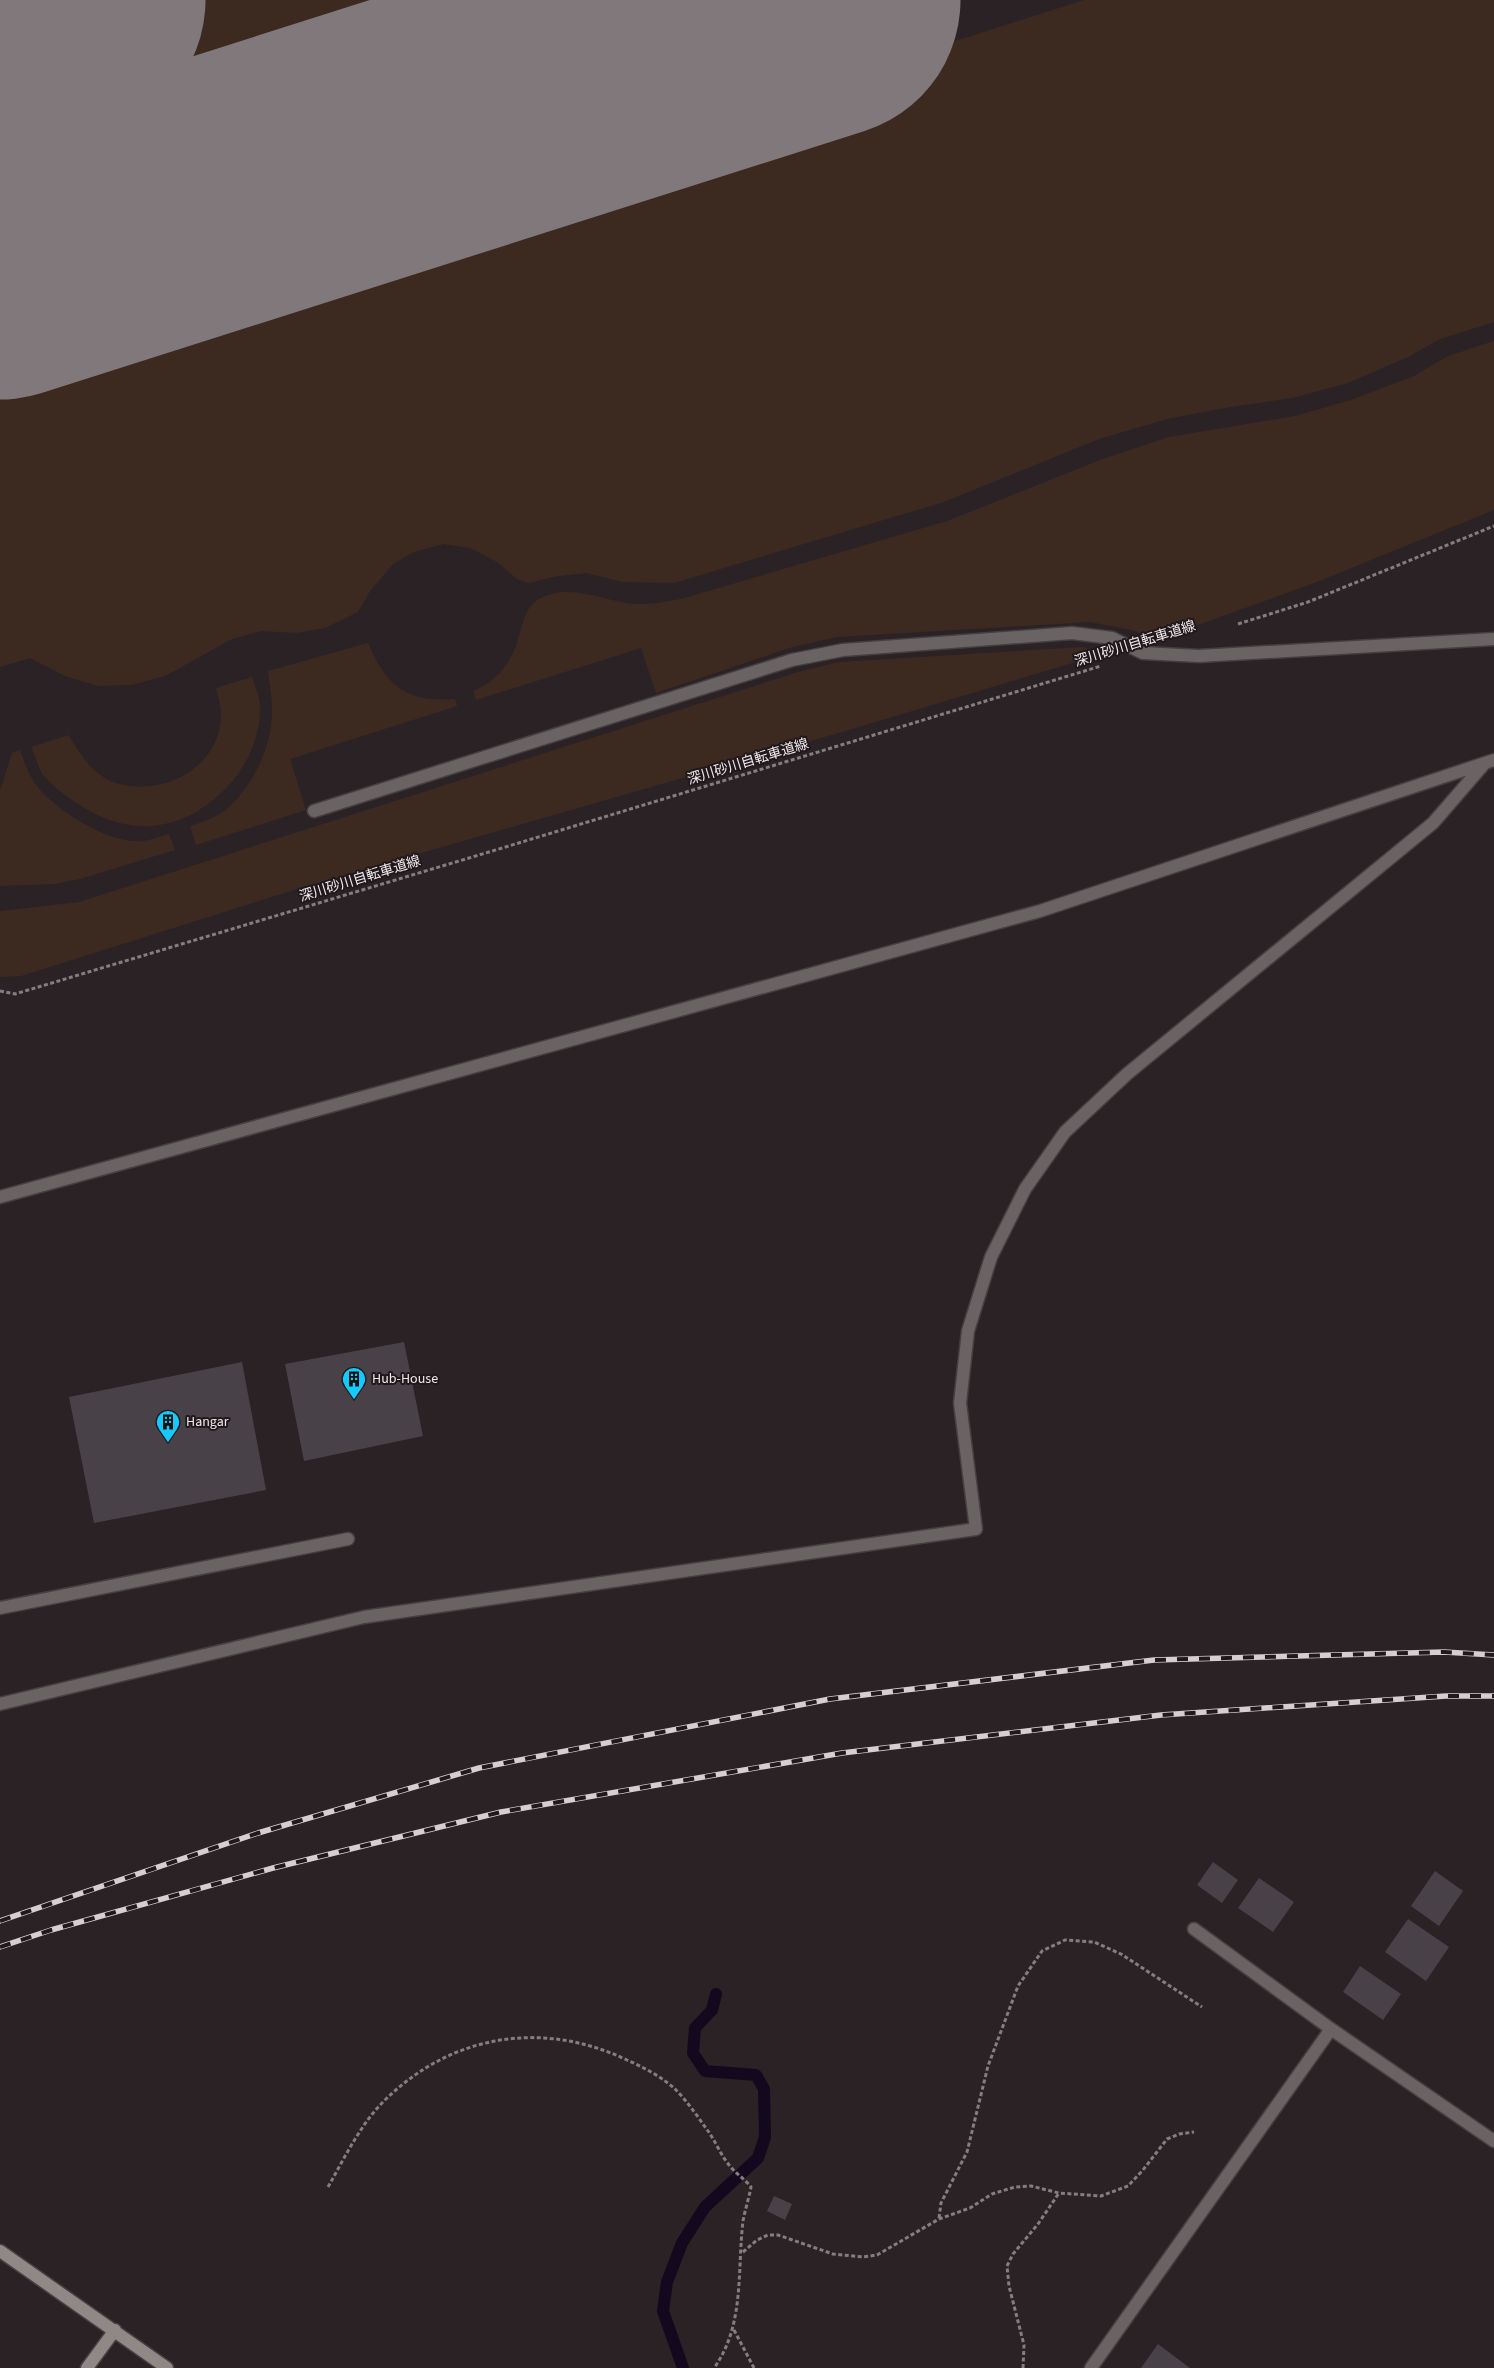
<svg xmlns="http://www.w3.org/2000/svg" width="1494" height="2368" viewBox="0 0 1494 2368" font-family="'Source Sans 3','Noto Sans JP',sans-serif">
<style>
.green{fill:#3c2a21}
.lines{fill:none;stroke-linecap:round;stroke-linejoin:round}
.stream{stroke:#13091e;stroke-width:12}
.runway{stroke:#80787b;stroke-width:275}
.building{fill:#494148}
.lane-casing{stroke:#463e41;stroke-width:15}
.street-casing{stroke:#463e41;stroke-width:15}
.secondary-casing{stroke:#463e41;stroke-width:15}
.path{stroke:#857d80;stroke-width:3;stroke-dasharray:4 2.5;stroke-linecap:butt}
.lane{stroke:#696463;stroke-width:12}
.street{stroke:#696463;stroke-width:12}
.secondary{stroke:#908787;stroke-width:12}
.rail-casing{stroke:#d6cfd1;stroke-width:5.5}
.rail{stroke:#21181c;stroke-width:4;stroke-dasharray:11;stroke-linecap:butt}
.labels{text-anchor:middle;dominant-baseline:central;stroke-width:4;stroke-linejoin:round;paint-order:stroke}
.street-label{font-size:14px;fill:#efe8ea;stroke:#21181c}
.poi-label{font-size:14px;fill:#efe8ea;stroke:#21181c;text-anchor:start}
</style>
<rect width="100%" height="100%" fill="#2b2225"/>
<!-- green -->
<path class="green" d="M0,0H653L0,208Z
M1084,0H1494V322L1440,339L1408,357L1348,383L1292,398L1230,407L1167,419L1099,439L944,502L674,583L622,582L587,573L558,576L529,583L517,579L497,562L470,548L443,544L414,552L393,564L370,591L358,612L325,628L296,633L261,631L232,639L165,676L131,685L98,686L65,676L30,658L0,667V345Z
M1494,341V510L1317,582L1156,640L1132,630L1090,622L837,637L789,648L656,693L641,648L476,700L473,691C495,682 509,666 517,643C524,623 523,605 545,596C577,583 610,605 643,604C655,604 668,601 681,599L947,521L1103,459L1169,437L1295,416L1351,400L1414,376L1448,356Z
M368,643C386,686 407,703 455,699L457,706L290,759L306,810L196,845L190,826C203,822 218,817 228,808C254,784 273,745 272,709C272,696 269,684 268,671Z
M1082,647L1109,652L842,732L300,888L21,976L0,977V911L79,902L798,672L839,662Z
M252,677C255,687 261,700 260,710C260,737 246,767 228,786C185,832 130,839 78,804C66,796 52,786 43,775C38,767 35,755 31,747L69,735C79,754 94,776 116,783C162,797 218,769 221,718C222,709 218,697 216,688Z
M20,750C24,761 28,773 34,782C52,809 110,845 143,841C152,840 161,836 169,834L175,850L80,879L54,884L0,886V791L12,753Z"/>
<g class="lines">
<!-- stream -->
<path class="stream" d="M683,2368L663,2311L667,2282L682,2243L705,2207L758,2158L765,2137L764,2089L756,2075L705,2071L693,2053L695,2028L712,2010L716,1994"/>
<!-- runway -->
<path class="runway" d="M0,22L68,0
M0,262L823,0"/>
</g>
<!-- building -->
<path class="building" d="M404,1342L423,1436L304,1461L285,1364Z
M242,1362L266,1490L94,1523L69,1397Z
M1213,1862L1238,1880L1222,1903L1197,1885Z
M1435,1871L1463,1891L1439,1926L1411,1906Z
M1259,1878L1294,1902L1273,1932L1238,1908Z
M1408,1919L1449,1947L1426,1981L1385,1952Z
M1360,1966L1401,1994L1383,2020L1343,1992Z
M774,2196L792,2204L785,2220L767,2211Z
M1158,2344L1190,2368H1141Z"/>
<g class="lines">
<!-- lane casing -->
<g class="lane-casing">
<path id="lane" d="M314,811L792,660L843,650L1072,633L1112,638L1143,653L1199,656L1494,639
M0,1197L1040,911L1494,760
M0,1608L348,1539
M0,1704L364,1617L976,1529L960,1403L968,1331L991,1257L1025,1189L1065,1132L1127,1074L1433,823L1484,764"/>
</g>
<!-- street casing -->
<g class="street-casing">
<path id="street" d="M1194,1929L1331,2029L1494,2141
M1091,2368L1331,2029"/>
</g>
<!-- secondary casing -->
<g class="secondary-casing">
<path id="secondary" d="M0,2251L167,2368
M87,2368L115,2330"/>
</g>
<!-- path -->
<path class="path" d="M1238,624L1308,602L1494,526
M0,991L15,994L489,852L1101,666
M328,2187C345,2157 361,2123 386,2099C453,2034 543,2020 627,2060C643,2067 662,2077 675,2089C687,2101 698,2117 708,2131C716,2142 721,2156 730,2166C736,2174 745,2179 751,2187C749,2198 745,2210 743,2221C737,2271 745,2325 714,2368
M939,2218L941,2203L967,2152L988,2066L1018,1986L1042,1951L1065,1940L1094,1942L1121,1954L1202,2007
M743,2252L757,2240L768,2235H778L833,2254L863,2257L877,2255L939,2219L970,2208L992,2194L1015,2187L1031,2186L1059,2193L1101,2196L1128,2186L1143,2170L1167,2139L1179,2134L1194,2132
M734,2330L754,2368
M1023,2368L1024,2345L1009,2286L1007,2266L1013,2254L1038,2224L1059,2193"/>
<!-- lane -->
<use href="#lane" class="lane"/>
<!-- street -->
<use href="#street" class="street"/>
<!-- secondary -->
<use href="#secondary" class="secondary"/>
<!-- rail casing -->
<g class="rail-casing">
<path id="rail" d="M0,1921L258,1833L479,1768L830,1699L1154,1660L1444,1652L1494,1655
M0,1947L51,1930L273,1868L501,1812L842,1753L1161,1715L1446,1696H1494"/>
</g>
<!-- rail -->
<use href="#rail" class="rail"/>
</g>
<!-- icons -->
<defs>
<g id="building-pin" transform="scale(1.25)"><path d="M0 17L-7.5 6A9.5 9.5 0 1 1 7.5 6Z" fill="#15cafb" stroke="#21181c"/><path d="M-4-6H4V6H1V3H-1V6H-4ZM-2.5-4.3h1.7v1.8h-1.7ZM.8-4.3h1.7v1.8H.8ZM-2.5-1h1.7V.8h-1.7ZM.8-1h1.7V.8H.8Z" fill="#111"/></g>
</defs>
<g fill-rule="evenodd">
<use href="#building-pin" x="354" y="1379"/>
<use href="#building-pin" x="168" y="1422"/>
</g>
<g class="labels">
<!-- street labels -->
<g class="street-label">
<text transform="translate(1135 644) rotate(-17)">深川砂川自転車道線</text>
<text transform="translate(748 762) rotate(-17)">深川砂川自転車道線</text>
<text transform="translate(360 879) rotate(-17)">深川砂川自転車道線</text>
</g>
<!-- poi labels -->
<g class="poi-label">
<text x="372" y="1379">Hub-House</text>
<text x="186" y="1422">Hangar</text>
</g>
</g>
</svg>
